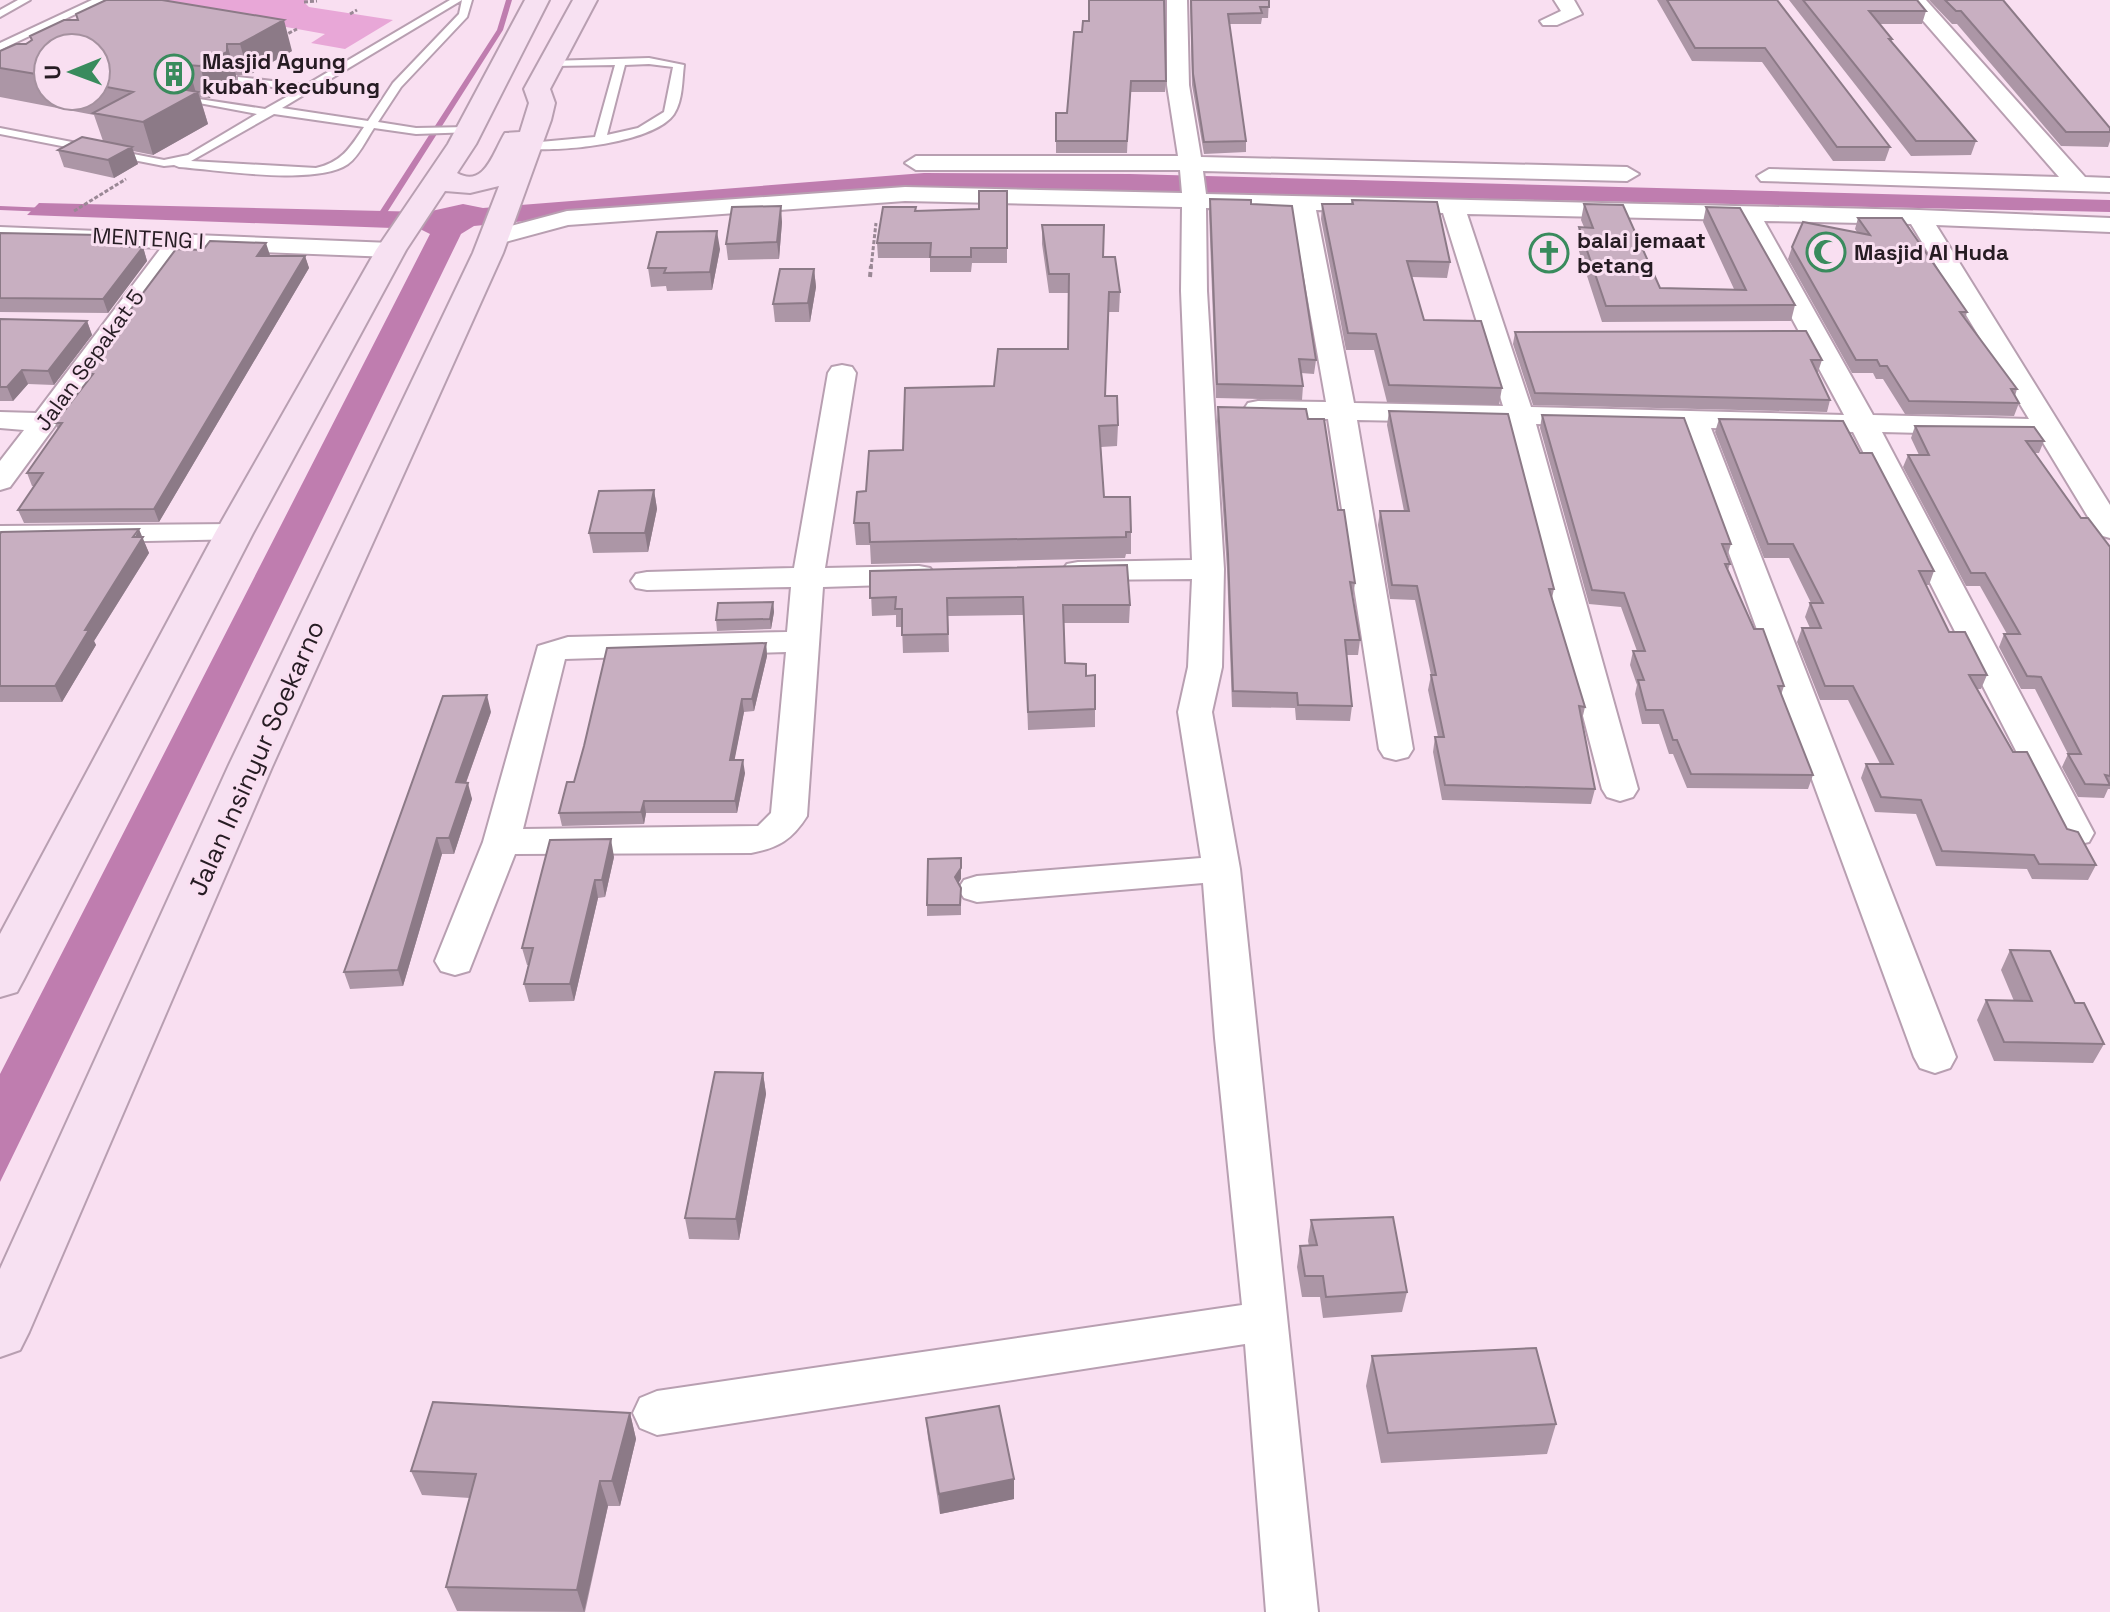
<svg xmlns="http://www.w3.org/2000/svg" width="2110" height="1612" viewBox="0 0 2110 1612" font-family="'Space Grotesk',sans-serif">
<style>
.green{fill:#e8a7d7}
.water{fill:#bf7daf}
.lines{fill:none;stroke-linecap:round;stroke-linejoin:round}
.stream{fill:#bf7daf;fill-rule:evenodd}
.lane-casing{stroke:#b89fb1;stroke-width:4}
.street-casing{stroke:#b89fb1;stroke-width:4}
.secondary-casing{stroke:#b89fb1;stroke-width:4}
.path-far1{stroke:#9a8895;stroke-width:3;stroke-dasharray:4 2;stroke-linecap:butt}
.path{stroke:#9a8895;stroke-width:4;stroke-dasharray:5 3;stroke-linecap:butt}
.lane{fill:#fff;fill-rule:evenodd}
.street{fill:#fff;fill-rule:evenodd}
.secondary{fill:#f7e1f2;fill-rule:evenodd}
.wall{fill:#ac96a6;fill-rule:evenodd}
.shaded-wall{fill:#8c7a87}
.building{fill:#c8afc1;stroke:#8c7a87;stroke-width:2}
.labels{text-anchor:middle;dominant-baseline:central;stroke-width:6;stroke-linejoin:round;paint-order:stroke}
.far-poi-label{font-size:22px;font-weight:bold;fill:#261c23;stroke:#f9dff1;text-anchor:start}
.far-street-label{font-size:22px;fill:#261c23;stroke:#f9dff1}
.street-label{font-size:26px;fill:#261c23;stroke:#f9dff1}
</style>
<rect width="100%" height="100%" fill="#f9dff1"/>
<!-- green -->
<path class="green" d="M134,0H308L304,2L309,7L393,20L345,49L311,43L325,34Z"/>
<!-- water -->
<path class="water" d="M924,173L1130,174L2110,200V212L916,187L837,191L474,226L461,234L0,1182V1074L430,234L420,229L27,215L39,203L427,212L463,204L483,208Z"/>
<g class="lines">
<!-- stream -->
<path class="stream" d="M506,0H512L503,30L381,222L374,224L373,222L497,30Z
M0,206L48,208L52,210L48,212L0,210Z"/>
<!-- lane casing -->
<g class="lane-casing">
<path id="lane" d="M18,0H30L0,17V10Z
M92,0H105L0,50V43Z
M450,0H462L282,108L368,121L393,83L459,14L462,0H472L467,17L401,87L378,122L416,128L469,127L475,130L473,132L416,134L374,128C366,140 359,156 348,164C316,186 219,170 179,167L174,165L164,166L0,134V128L164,160L188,155L257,114L199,103V99L265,109L297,91L242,82L238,81V77L306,85ZM274,114L364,127C350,148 342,162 316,168L191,161Z
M649,58L684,65C682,80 683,100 674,114C654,143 558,153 525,148L523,146L529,143L595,137L615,65L553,66L548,63L549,61ZM649,64L673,67L664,112L638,128L607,135L625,65Z"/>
</g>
<!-- street casing -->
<g class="street-casing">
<path id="street" d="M1167,0H1187L1189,85L1201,157L1627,167L1639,174L1627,181L1203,171L1206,194L1919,210L2110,218V232L1936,225L2110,505V538L2099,535L2039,436L1882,432L2094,833L2089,842L2076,845L2063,842L2058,833L1853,432L1711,428L1956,1057L1950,1068L1935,1073L1920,1068L1914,1057L1683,428L1536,424L1638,789L1633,797L1620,801L1607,797L1602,789L1507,423L1357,420L1413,749L1408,757L1396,760L1384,757L1379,749L1328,419L1258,417L1248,415L1244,409L1248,403L1258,401L1326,402L1292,210L1206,208L1207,291L1224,569L1222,667L1212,712L1240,869L1318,1612H1266L1245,1344L657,1435L640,1428L633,1413L640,1398L657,1391L1242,1305L1215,1038L1203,883L977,902L964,898L958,889L964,880L977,876L1201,858L1178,712L1188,667L1192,579L1078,580L1067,578L1062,571L1067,564L1078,562L1192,560L1181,291L1182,207L905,201L568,225L494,245L482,238L485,233L567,211L905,187L1182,193L1180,170H916L905,163L916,156H1178L1167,85ZM1316,210L1443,213L1503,406L1354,403ZM1467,214L1739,220L1844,415L1531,407ZM1764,221L1911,224L2029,419L1873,415Z
M1554,0H1574L1582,14L1557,25H1543L1540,21L1561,11Z
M1905,0H1926L2085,177L2110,178V192L1761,181L1757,176L1769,169L2059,177Z
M0,227L391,243L403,250L391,257L185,249L10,487L0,490V461L24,430L0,428V412L36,413L161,248L0,241Z
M842,365L852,367L856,373L825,568L919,566L930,568L935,575L930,582L919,584L823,587L807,816C792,840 778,848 751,853L515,854L469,971L455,975L441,971L435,961L483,842L538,646L568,637L787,632L791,587L647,590L636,588L631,581L636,574L647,572L794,568L828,373L832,367ZM786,652L771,813L758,826L523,829L565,659Z
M234,524L245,527L249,533L245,539L0,544V526Z"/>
</g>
<!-- secondary casing -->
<g class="secondary-casing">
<path id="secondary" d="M525,0H549L476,144L457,173C485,189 494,150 505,133L520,132L529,103L524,89L573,0H597L550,89L555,103L551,120L503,253L272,767L29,1332L20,1350L0,1357V1269L228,767L473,253L499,186L470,193L445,191L406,250L253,533L24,979L17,992L0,997V934L215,533L376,250L448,144Z"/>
</g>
<!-- path-far1 -->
<path class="path-far1" d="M304,2L317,1
M350,14L357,10
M283,36L297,29
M74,211L126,179
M871,268L876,223"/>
<!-- path -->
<path class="path" d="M870,277L871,266"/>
<!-- lane -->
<use href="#lane" class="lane"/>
<!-- street -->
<use href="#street" class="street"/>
<!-- secondary -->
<use href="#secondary" class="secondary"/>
</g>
<!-- wall -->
<path class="wall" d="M1190,0H1269L1268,18H1262L1261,24H1229L1246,141V152L1204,154L1192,85Z
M1657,0H1777L1890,147L1885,161H1833L1762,62L1692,61Z
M1789,0H1917L1926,11L1922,24H1880L1892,39L1891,42L1976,141L1971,155L1911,156Z
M1929,0H2003L2110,128V141L2108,147L2061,146L1957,24H1952Z
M64,20L292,51L249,75H236V83L209,98L200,97L208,124L153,155L133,151L138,164L114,178L64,167L58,150L103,141L94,115L0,97V51L26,44ZM48,48H96V96H48Z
M1089,21L1166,81L1165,92H1130L1127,153H1056V113H1067L1082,32Z
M1007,191V263H972L971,272H930V258H878L877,243L916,207V211L979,209Z
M1210,199L1251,204L1316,360L1314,374L1301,373L1303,386L1302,400L1216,398L1209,212Z
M1352,200L1450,262L1447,278L1412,277L1424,320L1502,388L1499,405L1387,402L1374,350H1346L1321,219L1322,204H1351Z
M1584,204L1660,288L1734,289L1703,222L1706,207L1795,305L1791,321L1602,322L1576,242L1579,227H1584L1581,220Z
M1858,218L1967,312L1965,319L2017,389L2015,396L2019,403L2014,416L1905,414L1883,379H1876L1873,373H1852L1788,259L1792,247L1857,232L1855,229Z
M782,222L779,259L728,260L726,244Z
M1042,225L1103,257L1120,292L1119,312H1109L1105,396L1118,425L1117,446L1101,447L1104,497L1131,532V554H1126L1125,558L871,564L870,545H856L854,523L866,491L903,450L994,386L1068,349L1069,293H1049L1042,244Z
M0,233L100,239L130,247H143L147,261L108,313L0,312Z
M720,249L712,290L667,291L666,286L651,287L648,268Z
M270,255L269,256H305L309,268L159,522L24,523L18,510L34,486H32L27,473L58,429L55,423L87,382L83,373Z
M814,269L816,287L810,322H775L773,304Z
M0,319L87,321L92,335L54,385L28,384L13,401H0Z
M1515,332L1822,360L1818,372H1817L1830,400L1827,412L1533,405L1513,344Z
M1218,407L1308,419L1338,510L1355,583L1353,597L1360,640L1358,655H1346L1352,706L1350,721L1296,720L1295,708L1232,707L1227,569L1217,421Z
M1389,411L1554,589L1552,598L1585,707L1582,720L1595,789L1591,804L1442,800L1433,752L1435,737H1438L1428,690L1431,675L1415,600L1390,599L1378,525L1380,511H1404L1387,425Z
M1542,415L1731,544L1727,557L1730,564L1728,570L1754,629L1784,686L1781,695L1813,775L1808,789L1687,788L1673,754H1669L1659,724H1642L1635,694L1637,685L1630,665L1633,651H1637L1621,607L1589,604L1540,428Z
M1719,419L1860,453L1934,571L1929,585H1926L1949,632L1987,675L1981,689H1977L2013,752L2067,829L2096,865L2088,880L2032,879L2027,869L1936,866L1916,814L1875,812L1861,778L1866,764H1880L1848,700H1820L1797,642L1802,628H1810L1805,617L1810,603H1811L1789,558H1764L1715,432Z
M1915,426L2044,441L2039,453H2035L2081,518L2110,547V789H2108L2104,798L2078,797L2062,767L2068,754L2035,689H2021L1999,647L2004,634H2007L1980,586H1966L1903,467L1908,455H1919L1911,438Z
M654,490L657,509L648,552L593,553L589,533Z
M0,534L142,537L149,553L94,641L96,645L62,702H0Z
M870,571L1130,605L1129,623H1064L1065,663L1086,676L1095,675V727L1028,730L1024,615L948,616L949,652L903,653L902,627H896V615L872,616Z
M773,602L774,612L771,629L717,631L716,620Z
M766,643L767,656L754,711L744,712L734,760L745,773L737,813H646L644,824L562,826L559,813L574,782Z
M491,712L466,783L472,799L454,854H442L403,986L350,989L344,972Z
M614,857L605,897L598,898L574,1001L529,1002L524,984L529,965H527L522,948Z
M961,879L958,883L961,888V915L927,916V905Z
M2010,950L2075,1003L2104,1044L2093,1063L1994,1061L1977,1020L1986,1000L2014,1001L2001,970Z
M763,1073L766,1094L739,1240L689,1239L685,1218Z
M1311,1220L1407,1292L1402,1312L1323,1318L1320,1297H1302L1297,1267L1300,1246H1309L1308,1241Z
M1372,1356L1556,1424L1547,1454L1381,1463L1366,1386Z
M630,1413L636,1439L620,1506H608L585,1612L457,1611L446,1587L470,1498L422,1495L411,1471Z
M926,1418L1014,1479V1499L940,1514L928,1438Z"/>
<!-- shaded-wall -->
<path class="shaded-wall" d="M284,20L292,51L249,75L240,44Z
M227,44L236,75V83L209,98L200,66Z
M188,65L196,93L198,92L208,124L153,155L143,122L164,86Z
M132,147L138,164L114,178L108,160Z
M781,206L782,222L779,259L777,242Z
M717,231L720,249L712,290L710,272Z
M128,240L132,253L122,247Z
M266,243L270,255L261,268L257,256Z
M143,247L147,261L108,313L103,299Z
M305,256L309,268L159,522L154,509Z
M814,269L816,287L810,322L808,303Z
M87,321L92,335L54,385L48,371Z
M22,370L28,384L13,401L7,387Z
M654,490L657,509L648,552L645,533Z
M139,529L149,553L94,641L96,645L62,702L55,686Z
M773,602L774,612L771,629L770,619Z
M766,643L767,656L754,711L752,699Z
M487,695L491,712L460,799L456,782Z
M742,699L744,712L732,773L730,760Z
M743,760L745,773L737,813L735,801Z
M468,783L472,799L454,854L449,838Z
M644,801L646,813L644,824L641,812Z
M437,838L442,854L403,986L398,970Z
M611,839L614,857L605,897L602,880Z
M961,858V879L956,887L955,877Z
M595,880L598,898L574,1001L570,984Z
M763,1073L766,1094L739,1240L736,1219Z
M630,1413L636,1439L620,1506L612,1481Z
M1014,1479V1499L940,1514L939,1494Z
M600,1481L608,1506L584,1612L577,1590Z"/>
<!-- building -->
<path class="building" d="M106,0H162L284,20L240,44H227V52L200,66L188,65L187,73L164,86L198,92L143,122L93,113L133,92L96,85V48H48V76L0,68V51L16,44H26L32,40L30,36L64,20H78L76,14Z
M1089,0H1164L1166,81H1131L1127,141H1056V113H1067L1074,32H1082L1083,21H1089Z
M1191,0H1269V7H1260L1262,13L1228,14L1246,141L1204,142L1193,74Z
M1667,0H1777L1890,147H1837L1765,48H1695Z
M1803,0H1917L1926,11H1869L1892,39H1889L1976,141H1916Z
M1945,0H2003L2110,128V132H2066L1961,11H1956Z
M82,137L132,147L108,160L58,150Z
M979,191H1007V248H971V257H930L931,243H877L883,207H916L915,211L979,209Z
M1210,199L1251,200V204L1292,206L1316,360L1299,359L1303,386L1217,384Z
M1352,200L1437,202L1450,262L1407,261L1424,320L1481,321L1502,388L1389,385L1376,334L1348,333L1322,204H1353Z
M1584,204L1623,205L1660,288L1746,290L1706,207L1740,208L1795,305L1606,306L1579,227L1593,228Z
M781,206L777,242L726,244L732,207Z
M1858,218H1902L1967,312H1960L2017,389H2011L2019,403L1909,401L1887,366H1880L1877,360H1856L1792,247L1803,222L1870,235Z
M1042,225H1104L1103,257H1115L1120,292H1109L1105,396H1117L1118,425L1099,426L1104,497H1130L1131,532H1126V537L870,542L869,523H854L857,492L866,491L869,451L903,450L905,388L994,386L998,349H1068L1069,274H1049Z
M717,231L710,272L664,273L666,268H648L657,232Z
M0,233L99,235L95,239L128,240L122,247H143L103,299L0,298Z
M210,241L266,243L257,256H305L154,509L18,510L43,473H27L62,423H55L93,374L83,373L176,249L203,250Z
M780,269H814L808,303L773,304Z
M0,319L87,321L48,371L22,370L7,387H0Z
M1806,331L1822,360H1811L1830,400L1535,393L1515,332Z
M1218,407L1306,409L1308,419H1324L1338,510H1344L1355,583L1350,582L1360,640H1345L1352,706L1298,705L1297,693L1233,691L1228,554Z
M1389,411L1508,414L1554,589H1549L1585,707L1579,706L1595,789L1445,785L1435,737H1444L1431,675H1436L1417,586L1392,585L1380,511H1409Z
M1542,415L1684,418L1731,544H1722L1730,564H1725L1754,629H1763L1784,686H1778L1813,775L1691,774L1677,740H1673L1663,710H1646L1638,680H1644L1633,651H1645L1624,593L1592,590Z
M1719,419L1843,421L1860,453H1872L1934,571H1919L1949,632H1965L1987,675H1969L2013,752H2027L2067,829L2078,832L2096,865L2039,864L2034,855L1942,851L1921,800L1881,797L1866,764H1893L1853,686H1825L1802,628H1821L1810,603H1823L1793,544H1768Z
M1915,426L2034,427L2044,441H2026L2081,518H2088L2110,547V776L2105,775L2110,785L2085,784L2068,754H2081L2041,677L2027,676L2004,634H2020L1985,573H1971L1908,455H1929Z
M654,490L645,533H589L599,491Z
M139,529L133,537H143L85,630H89L55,686H0V534L1,532Z
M1127,565L1130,605H1063L1065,663L1086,664V676L1095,675V709L1028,712L1023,597L947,598L948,634L902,635V609H895L896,597L870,598V571Z
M773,602L770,619L716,620L718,603Z
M766,643L752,699H742L730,760H743L735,801H644L641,812L559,813L567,782H574L584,746L607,648Z
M487,695L456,782L468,783L449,838H437L398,970L344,972L443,696Z
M611,839L602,880H595L570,984H524L533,948H522L550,840Z
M961,858V868L955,877L961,888L960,905H927L928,859Z
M2010,950L2050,951L2075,1003H2084L2104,1044L2004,1042L1986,1000L2032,1001Z
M715,1072L763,1073L736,1219L685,1218Z
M1393,1217L1407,1292L1326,1297L1323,1276H1305L1300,1246L1317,1245L1311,1220Z
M1536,1348L1556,1424L1388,1433L1372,1356Z
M433,1402L630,1413L612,1481H600L577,1590L446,1587L476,1474L411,1471Z
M999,1406L1014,1479L939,1494L926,1418Z"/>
<!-- icons -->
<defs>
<g id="building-ring" transform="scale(2)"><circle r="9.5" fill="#f9dff1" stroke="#398b5d" stroke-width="1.5"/><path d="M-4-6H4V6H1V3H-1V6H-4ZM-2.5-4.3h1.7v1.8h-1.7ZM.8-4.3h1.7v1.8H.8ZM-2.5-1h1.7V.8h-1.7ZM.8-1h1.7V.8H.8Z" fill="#398b5d"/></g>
<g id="mosque-ring" transform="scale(2)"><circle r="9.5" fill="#f9dff1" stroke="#398b5d" stroke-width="1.5"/><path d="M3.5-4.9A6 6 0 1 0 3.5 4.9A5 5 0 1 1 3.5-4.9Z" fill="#398b5d"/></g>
<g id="church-ring" transform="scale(2)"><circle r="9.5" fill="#f9dff1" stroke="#398b5d" stroke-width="1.5"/><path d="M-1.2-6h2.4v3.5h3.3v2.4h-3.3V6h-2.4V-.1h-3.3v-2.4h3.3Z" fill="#398b5d"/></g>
</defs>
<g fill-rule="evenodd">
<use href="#building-ring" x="174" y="74"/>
<use href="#mosque-ring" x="1826" y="252"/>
<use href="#church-ring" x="1549" y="253"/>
</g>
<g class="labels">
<!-- far-poi labels -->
<g class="far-poi-label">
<text x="202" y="61">Masjid Agung<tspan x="202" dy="25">kubah kecubung</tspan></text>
<text x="1577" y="240">balai jemaat<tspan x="1577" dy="25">betang</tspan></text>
<text x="1854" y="252">Masjid Al Huda</text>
</g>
<!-- far-street labels -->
<g class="far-street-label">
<text transform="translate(148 238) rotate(3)">MENTENG I</text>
<text transform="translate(89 360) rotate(-54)">Jalan Sepakat 5</text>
</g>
<!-- street labels -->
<g class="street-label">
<text transform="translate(256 758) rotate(-66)">Jalan Insinyur Soekarno</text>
</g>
</g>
<!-- north arrow -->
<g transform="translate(72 72) rotate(269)"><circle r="38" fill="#f9dff1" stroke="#a5919f" stroke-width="2"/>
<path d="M0-6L14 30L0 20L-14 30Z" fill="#398b5d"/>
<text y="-12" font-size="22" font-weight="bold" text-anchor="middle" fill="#261c23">U</text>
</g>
</svg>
